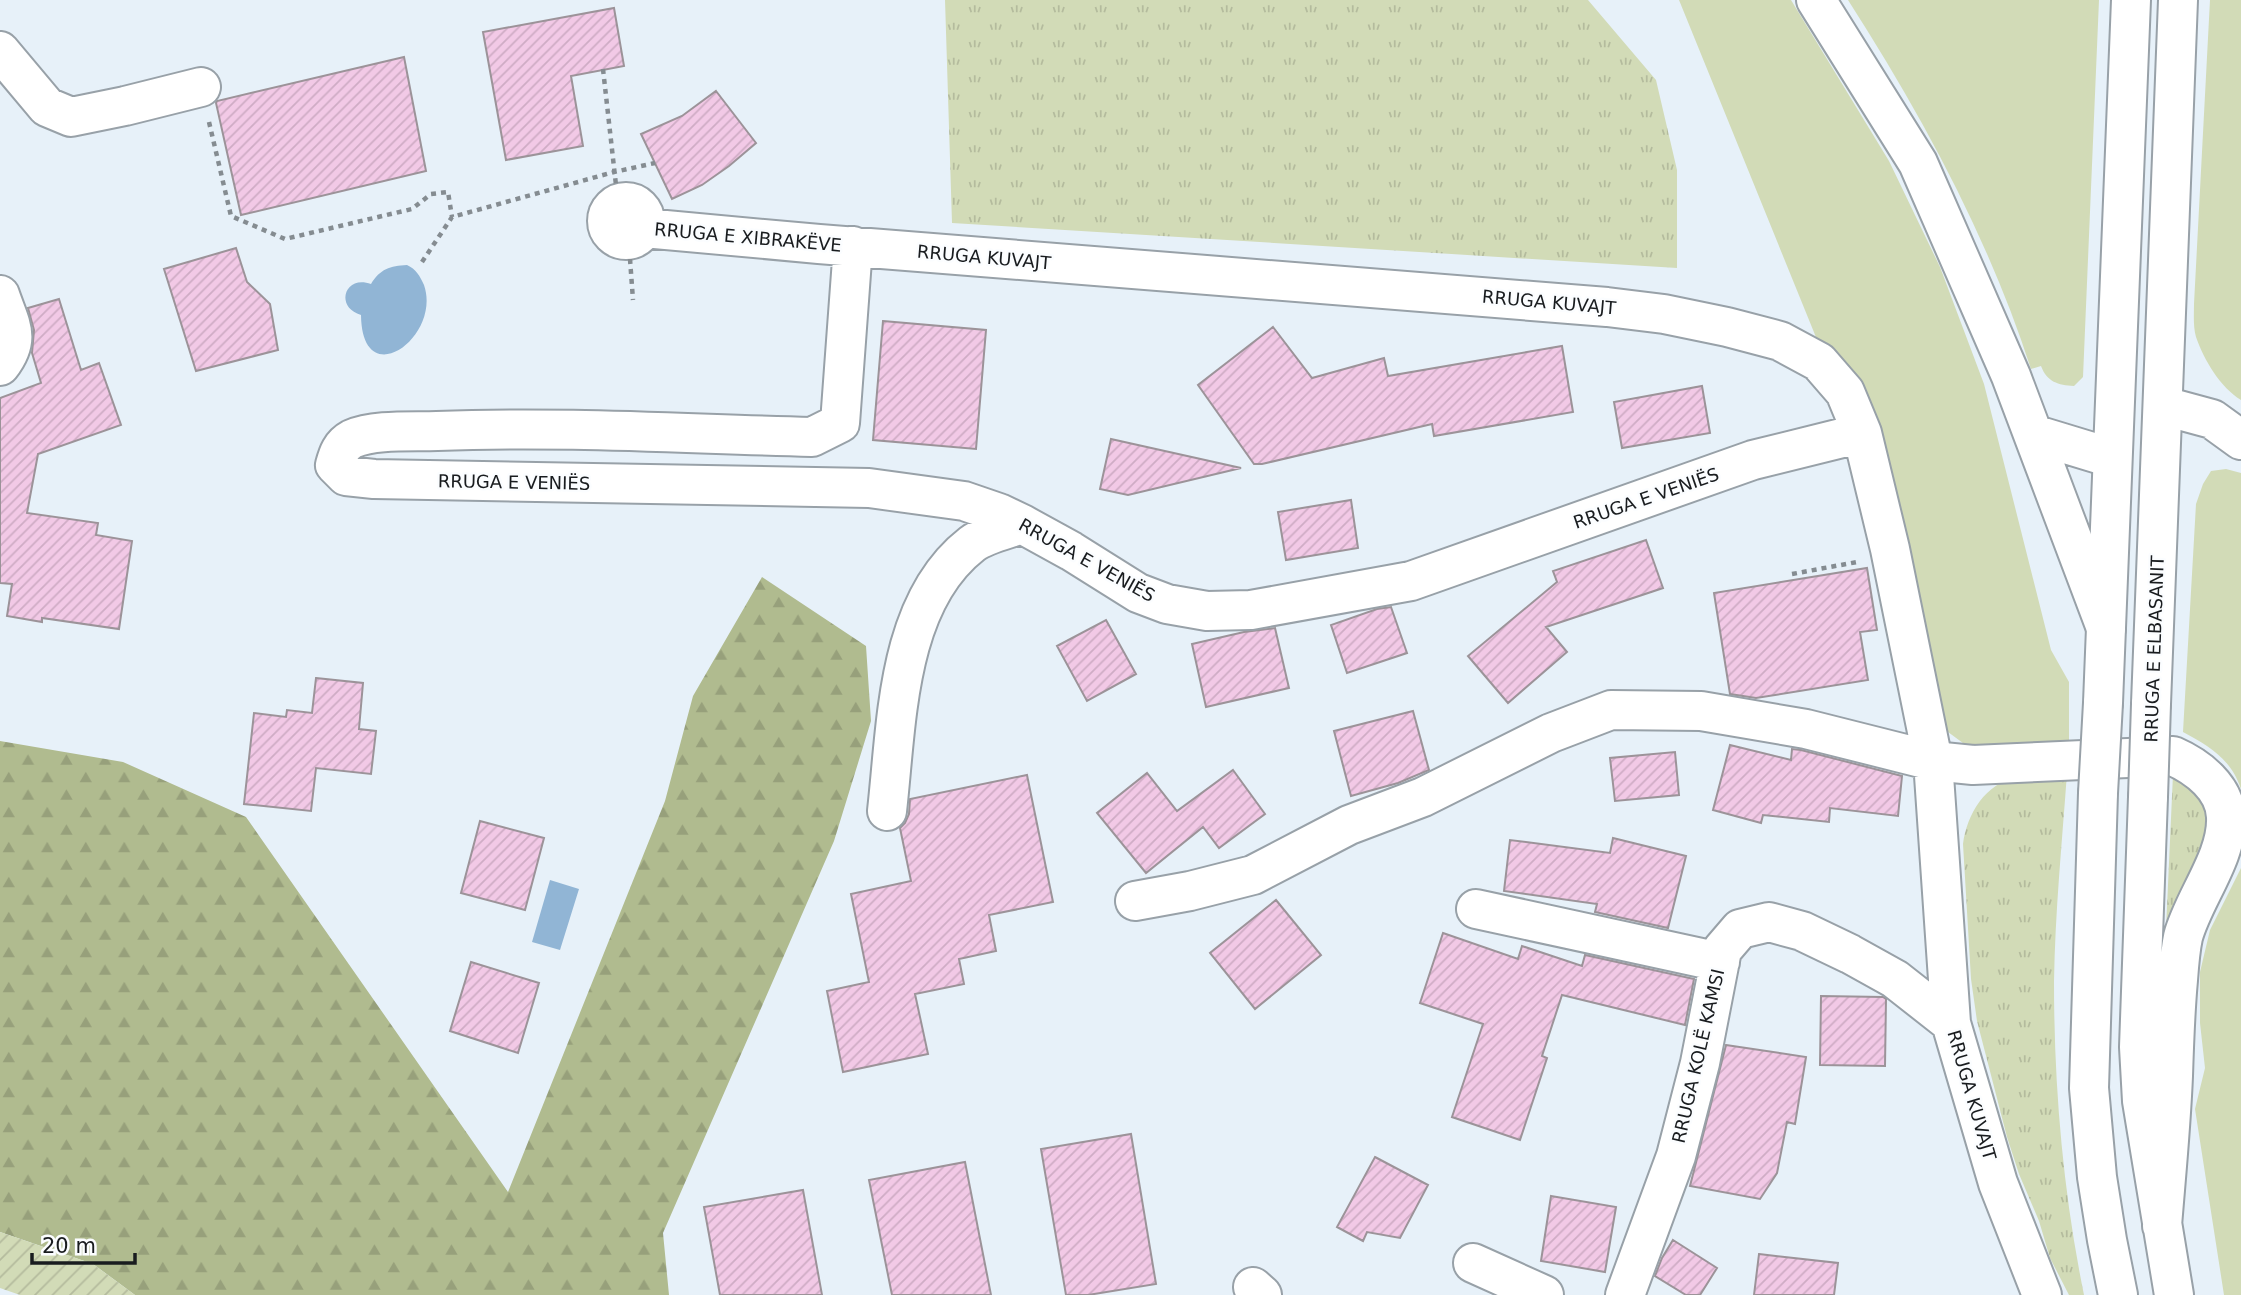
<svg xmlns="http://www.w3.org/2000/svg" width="2241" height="1295" viewBox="0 0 2241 1295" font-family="'DejaVu Sans',sans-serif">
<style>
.grass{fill:url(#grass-tufts)}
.forest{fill:url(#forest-firs)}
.park{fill:#d2dbb7}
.garden{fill:url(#garden-furrows)}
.water{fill:#91b5d5}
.building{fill:url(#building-hatch);stroke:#9c9399;stroke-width:2}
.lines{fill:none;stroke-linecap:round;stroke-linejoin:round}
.minor-casing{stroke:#98a1a8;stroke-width:42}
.major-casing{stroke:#98a1a8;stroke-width:42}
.path{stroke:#858c91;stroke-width:4.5;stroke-dasharray:5 5;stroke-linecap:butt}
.minor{stroke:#fff;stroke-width:38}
.major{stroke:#fff;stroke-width:38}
.major-bridge-casing{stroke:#98a1a8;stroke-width:42;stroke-linecap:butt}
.major-bridge{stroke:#fff;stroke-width:38}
.labels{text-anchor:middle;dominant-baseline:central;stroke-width:5;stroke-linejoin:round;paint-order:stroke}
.street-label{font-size:18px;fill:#191c1f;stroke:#fbfdff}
</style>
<defs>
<pattern id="grass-tufts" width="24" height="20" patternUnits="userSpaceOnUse" patternTransform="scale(1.75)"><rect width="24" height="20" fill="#d2dbb7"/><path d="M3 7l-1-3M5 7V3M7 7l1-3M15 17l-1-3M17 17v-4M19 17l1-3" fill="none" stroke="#b4bb9d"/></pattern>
<pattern id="forest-firs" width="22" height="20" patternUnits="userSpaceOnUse" patternTransform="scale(1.75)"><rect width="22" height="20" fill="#b0bb8f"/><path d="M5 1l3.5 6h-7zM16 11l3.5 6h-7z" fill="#97a07b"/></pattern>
<pattern id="garden-furrows" width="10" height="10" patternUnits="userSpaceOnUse" patternTransform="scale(1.75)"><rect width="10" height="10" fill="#d2dbb7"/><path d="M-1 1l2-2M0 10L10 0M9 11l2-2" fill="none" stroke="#b4bb9d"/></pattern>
<pattern id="building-hatch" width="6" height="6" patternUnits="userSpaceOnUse" patternTransform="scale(1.75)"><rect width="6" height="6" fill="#f2c9e6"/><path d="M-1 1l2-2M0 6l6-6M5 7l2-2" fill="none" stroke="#cfacc5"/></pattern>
</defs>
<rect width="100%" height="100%" fill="#e7f1f9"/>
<!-- grass -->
<path class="grass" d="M945,0H1588L1656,80L1677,170V268L952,223Z
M2067,773C2062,843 2055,912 2054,982C2054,1087 2063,1192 2084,1295H2069L2050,1258L2039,1221L2019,1174L2007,1137L1977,1021L1971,979L1963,844C1967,814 1985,783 2018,777C2033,774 2051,775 2067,773Z
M2173,774L2187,776L2213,819L2165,951Z"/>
<!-- forest -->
<path class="forest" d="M762,577L866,646L871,721L834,841L663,1233L669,1295H135L93,1264L0,1232V741L123,762L246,817L508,1192L665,801L693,696Z"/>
<!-- park -->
<path class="park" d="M1679,0H1791L1889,161L1940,267L1984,384L2051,650L2069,682V751L1967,746L1948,732L1937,720L1822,352Z
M1848,0H2099L2083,377L2074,386C2058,385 2047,382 2041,366L2031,369C1989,239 1922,115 1848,0Z
M2210,0H2241V400C2220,387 2204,360 2196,337C2193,327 2194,314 2194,304Z
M2226,469L2241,473V789C2231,759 2209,746 2183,732L2196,504L2203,484L2211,471Z
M2241,868V1295H2224L2195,1109L2205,1068L2200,1023V972L2210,930Z"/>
<!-- garden -->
<path class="garden" d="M0,1232L93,1264L135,1295H20L0,1288Z"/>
<!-- water -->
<path class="water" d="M407,265C416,269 420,276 424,285C442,337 362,395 361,315C334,307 345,274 371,284C380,269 390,266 407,265Z
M550,880L579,889L560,950L532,942Z"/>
<!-- building -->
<path class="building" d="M614,8L624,66L571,76L583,146L506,160L483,32Z
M404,57L426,171L241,215L216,103L217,101Z
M716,91L756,143L729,166L702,185L672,199L641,134L682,116Z
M236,248L247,282L270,304L278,350L196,371L164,269Z
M59,299L81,370L99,363L121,425L38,454L27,513L98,523L96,535L132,541L119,629L42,618V622L7,616L12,584L0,583V398L41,383L32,353L34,330L28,308Z
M883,321L986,330L976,449L873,440Z
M1273,327L1312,378L1384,358L1388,376L1562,346L1573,412L1434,436L1432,424L1262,464H1254L1198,385Z
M1702,386L1710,433L1622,448L1614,402Z
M1111,439L1241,468L1128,495L1100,489Z
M1351,500L1358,548L1286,560L1278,512Z
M1646,540L1663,588L1546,627L1567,652L1508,703L1468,656L1557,582L1553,571Z
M1867,568L1877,630L1860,632L1868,680L1756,698L1730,694L1714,593Z
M1391,607L1407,653L1347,673L1331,625L1377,609Z
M1106,620L1136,674L1087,701L1057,646Z
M1275,628L1289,688L1206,707L1192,644L1244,632Z
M316,678L363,683L359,729L376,731L371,774L316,768L311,811L244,804L254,713L286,717L287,710L312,713Z
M1413,711L1429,770L1398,783L1351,796L1334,731Z
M1730,745L1791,760L1792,749L1801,750L1902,776L1898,816L1830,808L1829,822L1763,815L1761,823L1713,810Z
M1675,752L1679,795L1615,801L1610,758Z
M1233,770L1265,814L1219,848L1203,827L1146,873L1097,813L1147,773L1177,811Z
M1027,775L1053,902L989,915L996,951L959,959L964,984L915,994L928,1054L843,1072L827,991L869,982L851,894L911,881L900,828L905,823L909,814L910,799Z
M480,821L544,838L525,910L461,893Z
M1613,838L1686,856L1668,928L1595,912L1597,904L1504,891L1510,840L1610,853Z
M1276,900L1321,955L1255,1009L1210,953Z
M1443,933L1518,959L1522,946L1582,966L1585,955L1694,979L1685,1025L1562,995L1542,1056L1547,1058L1520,1140L1452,1117L1483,1024L1420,1003Z
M471,962L539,983L518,1053L450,1031Z
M1821,996L1883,997L1886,999L1885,1066L1820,1065Z
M1726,1045L1806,1057L1795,1124L1787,1122L1777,1173L1760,1199L1690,1186Z
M1131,1134L1156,1284L1088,1295H1066L1041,1149Z
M1375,1157L1428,1185L1400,1238L1367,1232L1363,1241L1337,1227Z
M965,1162L991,1295H892L869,1180Z
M803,1190L822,1295H720L704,1207Z
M1551,1196L1616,1207L1605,1272L1541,1261Z
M1673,1240L1717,1268L1700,1295H1686L1655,1276L1662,1258Z
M1759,1254L1838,1263L1834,1295H1754Z"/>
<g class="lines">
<!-- minor casing -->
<g class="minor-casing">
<path id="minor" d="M1816,0L1918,163L2011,376L2106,628
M0,51L47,107L71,117L125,106L201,87
M607 221a19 19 0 1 1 38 0a19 19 0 1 1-38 0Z
M644,228L819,244L1607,307L1664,314L1727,327L1780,341L1819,362L1845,392L1862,433L1890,549L1933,761L1951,1023L1998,1183L2042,1295
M853,246L840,423L812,437C688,434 562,426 437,431C413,432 375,429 352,439C341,445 338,454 335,465L346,476L374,479L869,488L964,501L999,513L1022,524L1071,551L1138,593L1167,604L1207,611L1251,610L1411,581L1753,460L1862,433
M0,295C10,325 22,338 0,366
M2164,406L2212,419L2241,440
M2033,434L2112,458
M887,811C897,723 896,603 972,544C985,534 1006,530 1022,524
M1135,901L1190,891L1253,875L1349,825L1423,797L1551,733L1611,710L1701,711L1806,729L1933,761
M1476,909L1720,962
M1473,1263L1544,1295
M1253,1287L1262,1295
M1625,1295L1676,1156L1700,1063L1722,950L1740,929L1769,922L1802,931L1850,954L1895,979L1951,1023"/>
</g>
<!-- major casing -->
<g class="major-casing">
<path id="major" d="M2103,703L2131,0
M2151,704L2178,0
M1933,761L1973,765L2173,756C2198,767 2225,788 2226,817C2228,857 2193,899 2183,937C2180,951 2179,966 2178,980C2175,1012 2174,1044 2173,1076C2171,1126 2166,1176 2162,1226
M2098,793L2089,1088L2097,1177L2107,1240L2118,1295
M2148,797L2139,1047L2142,1101L2174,1295"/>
</g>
<!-- path -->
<path class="path" d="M603,69L618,203
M209,122L231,216L285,239L412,209L431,194L448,192L452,217
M630,259L633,300
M422,262L452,217L614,172L655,163
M1792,574L1857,562"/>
<!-- minor -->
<use href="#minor" class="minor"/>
<!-- major -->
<use href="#major" class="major"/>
<!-- major-bridge casing -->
<g class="major-bridge-casing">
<path id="major-bridge" d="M2098,793L2103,703
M2148,797L2151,704"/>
</g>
<!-- major-bridge -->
<use href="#major-bridge" class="major-bridge"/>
</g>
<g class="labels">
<!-- street labels -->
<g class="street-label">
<text transform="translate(748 237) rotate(5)">RRUGA E XIBRAKËVE</text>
<text transform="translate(984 257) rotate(5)">RRUGA KUVAJT</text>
<text transform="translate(1549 302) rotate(5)">RRUGA KUVAJT</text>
<text transform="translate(514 482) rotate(1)">RRUGA E VENIËS</text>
<text transform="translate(1646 498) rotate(-19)">RRUGA E VENIËS</text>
<text transform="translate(1087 560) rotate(29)">RRUGA E VENIËS</text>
<text transform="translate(2154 649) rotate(-88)">RRUGA E ELBASANIT</text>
<text transform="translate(1698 1056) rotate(-77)">RRUGA KOLË KAMSI</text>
<text transform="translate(1972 1095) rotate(74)">RRUGA KUVAJT</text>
</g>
</g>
<!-- scale -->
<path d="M32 1253v10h103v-10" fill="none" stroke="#191c1f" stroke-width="3.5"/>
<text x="42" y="1253" font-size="21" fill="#191c1f" stroke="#fbfdff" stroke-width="5" paint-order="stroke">20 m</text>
</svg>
